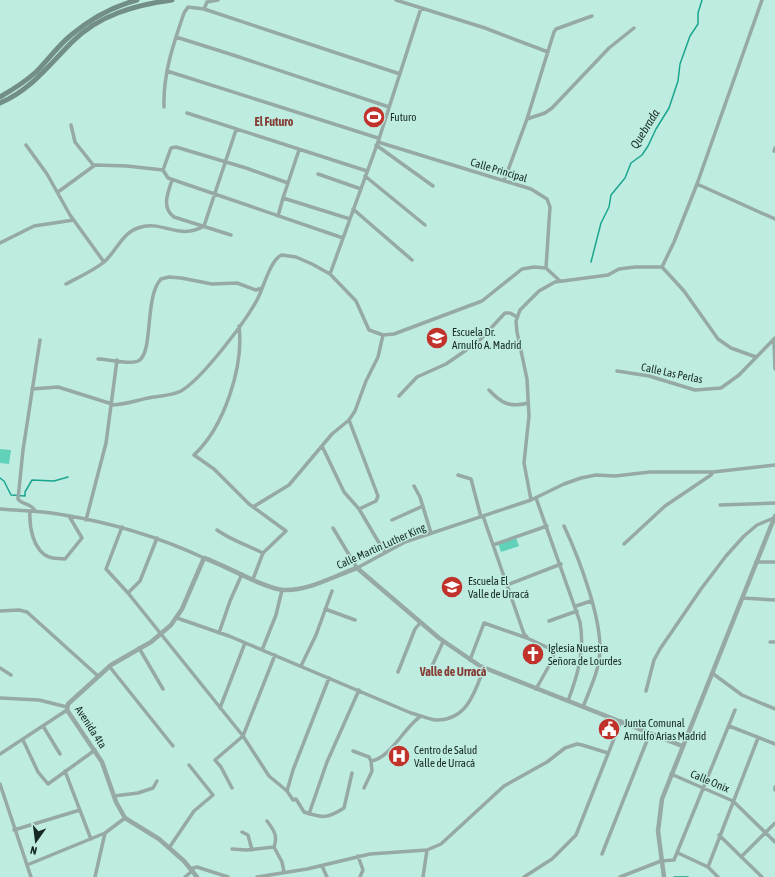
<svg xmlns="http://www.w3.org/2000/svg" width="775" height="877" viewBox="0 0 775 877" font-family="'Asap Condensed',sans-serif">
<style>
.pitch{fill:#61d1ba}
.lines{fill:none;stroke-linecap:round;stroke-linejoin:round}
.stream{stroke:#1aa58f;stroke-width:1.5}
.minor{stroke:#96a9a4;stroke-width:3.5}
.tertiary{stroke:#96a9a4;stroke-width:4.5}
.secondary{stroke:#728e87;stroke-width:5}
.labels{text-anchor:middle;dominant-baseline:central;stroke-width:3;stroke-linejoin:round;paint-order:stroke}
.poi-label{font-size:11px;fill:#162824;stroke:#beece0;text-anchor:start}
.street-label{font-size:11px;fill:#162824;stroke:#beece0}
.neighbourhood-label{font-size:12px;font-weight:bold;fill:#853e36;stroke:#beece0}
.water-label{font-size:12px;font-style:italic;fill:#1d322d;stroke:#beece0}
</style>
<rect width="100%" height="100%" fill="#beece0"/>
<!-- pitch -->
<path class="pitch" d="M371,108L382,112L377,127L366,123Z
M0,449L11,450L9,464L0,463Z
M516,538L519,546L501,552L498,543Z"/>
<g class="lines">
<!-- stream -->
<path class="stream" d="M591,262L601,223L609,207L611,195L625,178L631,163L642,155L648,146L656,129L669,108L678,81L680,64L690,36L698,24V13L702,0
M0,478L4,481L11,495L25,496V492L32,480L54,481L68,477
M674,877H688"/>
<!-- minor -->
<path class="minor" d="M396,0L485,28L548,52
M204,9L207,2L218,0
M176,37L233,55L389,107
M167,71L378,138
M164,107C163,74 173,45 184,13L188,7L204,9L400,74
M187,113L367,171
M527,119L545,113L552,108L609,48L634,28
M71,125L75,142L94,166
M378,142L531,189L547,199L550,207L546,268
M26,145L47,174L70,215L104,262
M376,145L433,186
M774,151L775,148
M318,174L361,189
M365,176L425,225
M172,180C168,193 161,207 174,217L231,235
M504,181L527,119L554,32L556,29L592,16
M288,183L246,168L176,147L171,148L163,170L168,178L343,238
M697,184L775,219
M58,192L95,165L127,166L163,170
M283,198L299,150
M353,209L412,260
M278,216L283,198L350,219
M0,243L34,226L74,220
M662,267L674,242L697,184L762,0
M330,274L378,142L421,8
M66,284C79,277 93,271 104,262C116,252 122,233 138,228C162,219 179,241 204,226L236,130
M239,326C244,367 224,427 194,455L214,469L249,504L286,531L263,553L253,579
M774,340L775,369
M98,359C107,359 131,365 138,361C154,354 144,297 161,279L169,277L181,278L212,284L237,283L256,290L262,288
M617,371L649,376L695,390L721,388L739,375L775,338
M32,389L58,387L112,404
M489,390C501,403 510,408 528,403
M399,396L417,377L446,364L478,342L505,313H510L517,317
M112,405C127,404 134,401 148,398C158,396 171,396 181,391C202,379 245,322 257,300C263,289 271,258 282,255L296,257L312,264L330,274L356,301L369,330L383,335L394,334L482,301L522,269L534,267L546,268L560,281
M349,420L378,496L376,501L359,509
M322,446L344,492L359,509L385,553
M458,475L471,479L481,517
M414,486L420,497L431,533
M536,498L580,622C585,651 578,674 568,701
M531,500L524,463L529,416L527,379L517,332L516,321L520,310L539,291L555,282L608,275L619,269L635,267H662L684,291L718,339L731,348L756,357
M720,505L775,503
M253,507L289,485L332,434L349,420L355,411L366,381L378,357L383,335
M0,509C19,511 39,510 58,514C109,522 157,536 204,558
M30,511C29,526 33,551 49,557C54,559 60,558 65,559L82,538L69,516
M35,511C32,503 22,505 18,499L23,450L40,340
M483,516L524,634L527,637
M86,520L106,443L117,360
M392,520L423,506
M564,526C579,558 601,616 600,651C599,671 590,689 583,707
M122,527L106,569L128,593L243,736L269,776L287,791L293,800L296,799L304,812C322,818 327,819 344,808L352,773
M333,528L357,568L405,542L531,500L564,484L581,478L596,475L615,476L650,472H713L775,465
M217,530C229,539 249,546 263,553
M624,544L665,506L711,475L713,472
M493,545L547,526
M756,562H775
M507,585L561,564
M128,593L140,581L157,538
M742,598L775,600
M576,606L591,601
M325,609L355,620
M0,611L19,610L27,612L98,676
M177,618L229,636L411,713C419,715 428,719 435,720C467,721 475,692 484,668
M549,621L577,611
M219,633L230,601L242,574
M770,642H775
M139,648L163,689
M262,650L276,615L282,590
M470,660L484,623L527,638L555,651L550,664L536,689
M109,666L173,746
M301,666L316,635L332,591
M432,666L443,642
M0,668L11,675
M398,672L415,629L420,623
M712,673L742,695L775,709
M646,691L654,660L660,649L701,589L726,556L744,536L757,525L774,518
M0,698L39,700L67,707
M220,708L245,643
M43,726L60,754
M729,726L775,744
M23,740L38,772L48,784L95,750
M353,751L369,757L371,761C391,758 404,727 421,716
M0,754L67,710
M65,771L91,839
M671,774L733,801L775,842
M0,784L31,877
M775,787V790
M232,788L221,767L215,760L243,736L275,655
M364,788L372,771L371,761
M287,791L293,770L329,678
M114,796L138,793L153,788L157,781
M309,814L327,762L359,690
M267,821C274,830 278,836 274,847
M14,830L80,810
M242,832L248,835L252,850
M719,835L762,877
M169,848L194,811L213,795L189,765
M232,849L246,850L274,847L282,862L284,872
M678,853L708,867L718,877
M602,854L650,733
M358,856L363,870L360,877
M741,857L775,823
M27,865L105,833L125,818
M322,866L327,877
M708,867L758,738
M190,869L197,867L228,877
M95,877L105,833
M185,877L192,871
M257,877L307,869L370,854L427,850L441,844L504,786L547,762L565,748L577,744L582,745L608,753
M423,877L427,850
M524,877L552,859L576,835L621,721
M620,877L661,861L674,860L735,710"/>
<!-- tertiary -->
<path class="tertiary" d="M197,877L184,861L159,839L125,818L116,802L102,762L67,710L68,704L111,665L151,642L171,625L182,609L204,558C225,565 265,589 284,590C309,591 334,576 357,568L439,638L480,666L682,746
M664,877L658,831L662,799L775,516"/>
<!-- secondary -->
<path class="secondary" d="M0,97C12,90 25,82 36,72C47,61 57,47 70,36C90,19 111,7 137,0
M0,103C31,90 49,65 72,42C99,15 135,5 172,0"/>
</g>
<!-- icons -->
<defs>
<g id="stadium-disc" transform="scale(1.15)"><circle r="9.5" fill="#c0322a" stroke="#beece0"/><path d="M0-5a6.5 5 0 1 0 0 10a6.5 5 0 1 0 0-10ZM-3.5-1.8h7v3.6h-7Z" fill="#fff"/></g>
<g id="school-disc" transform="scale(1.15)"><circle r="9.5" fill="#c0322a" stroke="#beece0"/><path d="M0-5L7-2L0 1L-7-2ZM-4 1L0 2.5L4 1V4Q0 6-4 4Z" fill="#fff"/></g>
<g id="church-disc" transform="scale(1.15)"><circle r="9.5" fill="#c0322a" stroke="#beece0"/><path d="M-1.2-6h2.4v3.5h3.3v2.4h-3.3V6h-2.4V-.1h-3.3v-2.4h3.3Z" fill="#fff"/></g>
<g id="civic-disc" transform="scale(1.15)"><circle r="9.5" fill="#c0322a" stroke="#beece0"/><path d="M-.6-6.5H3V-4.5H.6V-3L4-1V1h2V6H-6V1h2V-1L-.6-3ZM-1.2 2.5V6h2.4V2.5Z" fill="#fff"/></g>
<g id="hospital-disc" transform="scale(1.15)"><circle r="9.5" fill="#c0322a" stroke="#beece0"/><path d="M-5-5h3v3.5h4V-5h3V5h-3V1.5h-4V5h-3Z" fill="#fff"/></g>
</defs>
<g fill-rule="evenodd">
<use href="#stadium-disc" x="374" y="117"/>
<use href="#school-disc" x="437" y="338"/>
<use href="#school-disc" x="452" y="587"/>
<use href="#church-disc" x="533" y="654"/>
<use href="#civic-disc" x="609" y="729"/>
<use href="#hospital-disc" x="399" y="756"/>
</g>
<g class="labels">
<!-- poi labels -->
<g class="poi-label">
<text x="390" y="117">Futuro</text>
<text x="452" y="332">Escuela Dr.<tspan x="452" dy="13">Arnulfo A. Madrid</tspan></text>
<text x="468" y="581">Escuela El<tspan x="468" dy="13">Valle de Urracá</tspan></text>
<text x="548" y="648">Iglesia Nuestra<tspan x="548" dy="13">Señora de Lourdes</tspan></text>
<text x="624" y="723">Junta Comunal<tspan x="624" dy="13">Arnulfo Arias Madrid</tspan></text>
<text x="414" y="750">Centro de Salud<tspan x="414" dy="13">Valle de Urracá</tspan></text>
</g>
<!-- street labels -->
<g class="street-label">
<text transform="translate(499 170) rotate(17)">Calle Principal</text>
<text transform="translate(672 373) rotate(12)">Calle Las Perlas</text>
<text transform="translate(381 546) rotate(-24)">Calle Martin Luther King</text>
<text transform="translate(91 727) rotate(57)">Avenida 4ta</text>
<text transform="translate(710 781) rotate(23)">Calle Onix</text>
</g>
<!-- neighbourhood labels -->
<g class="neighbourhood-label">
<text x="274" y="122">El Futuro</text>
<text x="453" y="672">Valle de Urracá</text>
</g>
<!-- water labels -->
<g class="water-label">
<text transform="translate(645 129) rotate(-58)">Quebrada</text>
</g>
</g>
<!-- north arrow -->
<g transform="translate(36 841) rotate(194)" stroke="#beece0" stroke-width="3" paint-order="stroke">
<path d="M0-3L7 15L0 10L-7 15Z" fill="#162824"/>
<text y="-6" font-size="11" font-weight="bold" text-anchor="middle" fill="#162824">N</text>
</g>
</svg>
